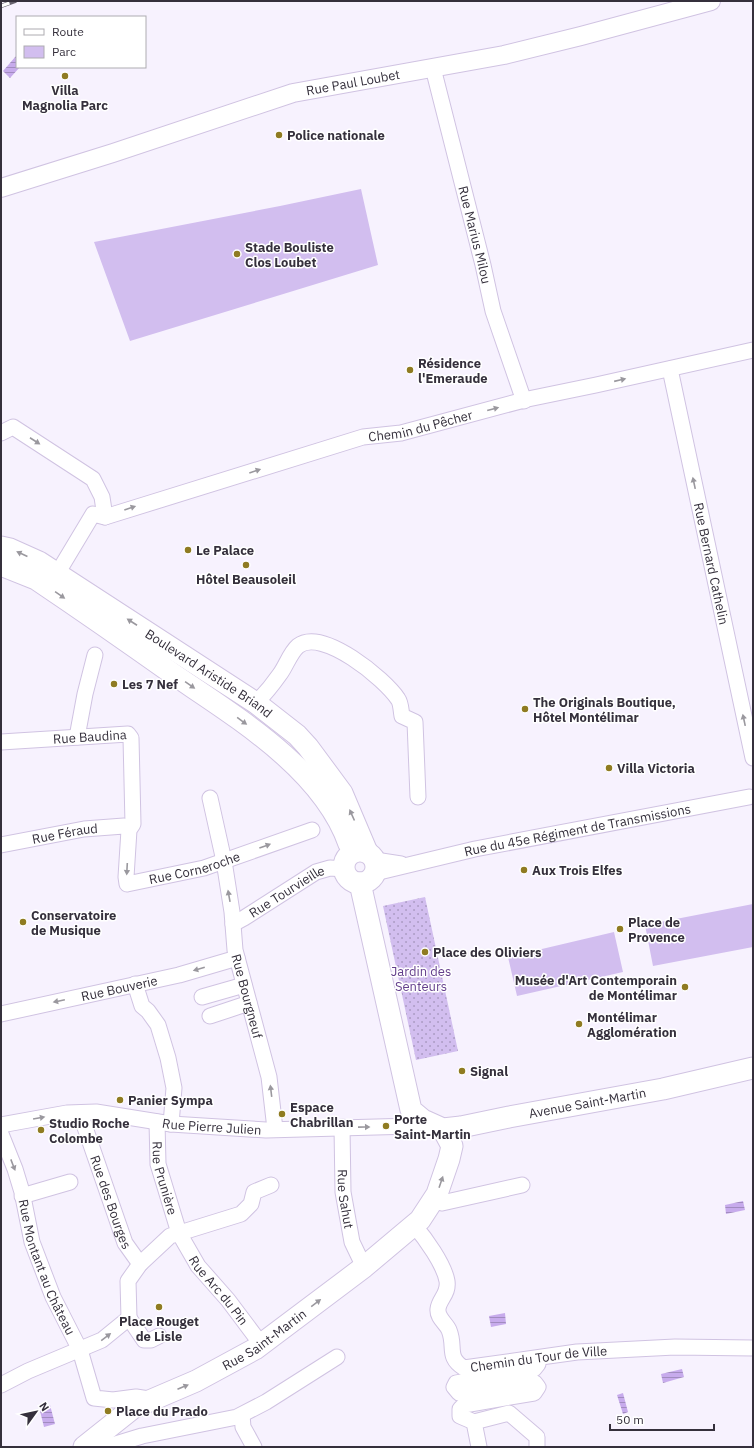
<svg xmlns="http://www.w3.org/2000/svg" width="754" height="1448" viewBox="0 0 754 1448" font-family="'IBM Plex Sans',sans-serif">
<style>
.green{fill:#d2beef}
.garden{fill:url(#garden-dots)}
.water{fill:url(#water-rules)}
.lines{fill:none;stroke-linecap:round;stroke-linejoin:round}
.minor-casing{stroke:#d0c3e2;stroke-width:17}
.tertiary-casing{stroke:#d0c3e2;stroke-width:20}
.secondary-casing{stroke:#d0c3e2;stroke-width:23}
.minor{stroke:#fff;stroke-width:15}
.tertiary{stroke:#fff;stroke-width:18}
.secondary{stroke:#fff;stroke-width:21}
.rail-casing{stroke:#67626e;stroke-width:4.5}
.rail{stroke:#fff;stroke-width:3;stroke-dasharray:9;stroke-linecap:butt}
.oneway{fill:#9a989e}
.poi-dot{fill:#8f7b21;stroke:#fff;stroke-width:1.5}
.labels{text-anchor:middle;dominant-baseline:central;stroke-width:3;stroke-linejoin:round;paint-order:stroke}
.street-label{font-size:13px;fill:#35303c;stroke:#fff}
.poi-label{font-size:13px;font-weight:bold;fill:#35303c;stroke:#fff;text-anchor:start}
.park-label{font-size:13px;fill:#633e8b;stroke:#fff}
</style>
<defs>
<pattern id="garden-dots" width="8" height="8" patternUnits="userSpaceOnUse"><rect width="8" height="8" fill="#d2beef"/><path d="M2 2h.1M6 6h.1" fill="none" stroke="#ab9bc3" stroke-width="1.8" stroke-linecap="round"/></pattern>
<pattern id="water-rules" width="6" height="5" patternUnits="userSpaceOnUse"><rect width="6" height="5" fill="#c7abec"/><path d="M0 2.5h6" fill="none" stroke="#a28cc0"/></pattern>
</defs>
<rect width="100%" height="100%" fill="#f7f2fe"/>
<!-- green -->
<path class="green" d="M361,189L378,265L130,341L94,242L280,206Z
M753,904V947L653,966L645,925Z
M614,932L623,972L517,996L508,957Z"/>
<!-- garden -->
<path class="garden" d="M425,897L458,1051L416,1060L383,906Z"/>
<!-- water -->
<path class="water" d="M16,56L17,67H20L10,78L3,71Z
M743,1201L745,1210L726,1214L725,1205Z
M505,1313L506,1324L491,1327L489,1316Z
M682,1369L684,1377L663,1383L661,1374Z
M623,1393L628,1412L623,1414L617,1395Z
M50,1405L55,1424L44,1427L39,1407Z"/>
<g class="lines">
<!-- minor casing -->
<g class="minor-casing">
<g id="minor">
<path id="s1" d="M433,68L483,265L493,311L524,401"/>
<path id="s2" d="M670,369L753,758"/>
<path d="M1,433L13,427L93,479L102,497L105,517"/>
<path id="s3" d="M57,574L93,514L105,517L363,437L401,433L528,399L596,385L753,350"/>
<path d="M256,703C265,694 273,684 280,674C286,666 290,653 298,646C322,627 385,679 398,699C401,703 401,711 402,716L415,722L418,797"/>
<path d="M77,737L85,694L95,655"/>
<path id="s4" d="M1,742L128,734L131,738L133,824L129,830L126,877L127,884L204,868L312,830"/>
<path id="s5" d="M210,798L224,861L232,912L235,950L269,1077L275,1129"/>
<path id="s6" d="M1,845L84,829L124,826L129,830"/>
<path d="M375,860L401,864"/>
<path id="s7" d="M375,873L475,849L749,797"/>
<path id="s8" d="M233,924L244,918L316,872L330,868L344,869"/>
<path d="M135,984L142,1006L148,1011L158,1025L168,1058L174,1088L171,1124"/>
<path d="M202,997L244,985"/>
<path id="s9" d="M1,1014L179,975L237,958"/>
<path d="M210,1016L249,1003"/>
<path id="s10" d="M80,1113L125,1243L140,1264"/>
<path id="s11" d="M157,1122L158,1164L179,1233L198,1266L228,1300L261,1344"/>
<path id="s12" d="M1,1125L67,1113L96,1112L171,1124L266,1130L413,1126L423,1120"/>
<path id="s13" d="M342,1127L343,1192L352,1242L364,1267"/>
<path id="s14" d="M1,1134L15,1169L22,1192L32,1242L53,1297L80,1350L94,1398L113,1400L136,1397L149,1399"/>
<path d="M22,1196L70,1182"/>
<path d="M433,1201L442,1203L522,1185"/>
<path id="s15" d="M414,1225C425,1238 444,1264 447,1281C449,1294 439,1299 438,1309C437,1318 446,1323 449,1330C456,1347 446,1357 464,1368L577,1352L675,1347L753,1348"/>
<path d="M129,1318L128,1281L140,1264L170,1236L241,1214L251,1204L254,1192L271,1185"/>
<path d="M129,1318L144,1340H151L159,1336"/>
<path d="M1,1385L28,1371L102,1340L129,1318"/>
<path d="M242,1415L243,1427L254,1447"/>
<path d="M474,1422L509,1413L537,1437V1447"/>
<path d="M106,1447L142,1436L237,1417L266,1402L337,1357"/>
<path d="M479,1447L474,1422L460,1416V1409L464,1405L534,1393L538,1387L535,1383L530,1381L459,1393L454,1387L456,1383L534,1369L538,1364"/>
</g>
</g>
<!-- tertiary casing -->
<g class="tertiary-casing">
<g id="tertiary">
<path id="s16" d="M1,188L113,153L293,93L504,55L581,36L711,1"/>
</g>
</g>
<!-- secondary casing -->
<g class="secondary-casing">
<g id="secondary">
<path id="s17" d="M1,547L10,549L39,562L256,703L297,735L308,747L342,793L367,852"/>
<path d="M1,565L36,579C82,610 128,642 173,674C236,717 323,769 349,844"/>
<circle cx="360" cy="867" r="16"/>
<path id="s18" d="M360,883L411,1110L423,1120L443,1129L461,1127L509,1117L663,1089L753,1068"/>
<path id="s19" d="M84,1447L133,1408L196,1381L255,1349L364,1267L414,1225L420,1220L437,1194L449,1159L452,1146L443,1129"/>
</g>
</g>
<!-- minor -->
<use href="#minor" class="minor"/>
<!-- tertiary -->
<use href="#tertiary" class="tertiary"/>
<!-- secondary -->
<use href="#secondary" class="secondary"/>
<!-- rail casing -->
<g class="rail-casing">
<path id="rail" d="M1,6L15,1"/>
</g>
<!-- rail -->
<use href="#rail" class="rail"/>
</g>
<!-- one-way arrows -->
<defs><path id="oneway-solid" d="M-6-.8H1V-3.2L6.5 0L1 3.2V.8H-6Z"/></defs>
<g class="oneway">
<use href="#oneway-solid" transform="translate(620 380) rotate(-13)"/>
<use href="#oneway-solid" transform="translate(493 409) rotate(-15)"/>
<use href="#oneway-solid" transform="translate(35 441) rotate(33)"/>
<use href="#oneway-solid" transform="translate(255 471) rotate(-19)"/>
<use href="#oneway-solid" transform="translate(694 483) rotate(-102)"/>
<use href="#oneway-solid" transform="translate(130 508) rotate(-19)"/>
<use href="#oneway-solid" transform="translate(22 554) rotate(-155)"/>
<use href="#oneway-solid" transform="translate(60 595) rotate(35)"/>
<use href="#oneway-solid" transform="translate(132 622) rotate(-147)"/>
<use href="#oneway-solid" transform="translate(190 685) rotate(35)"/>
<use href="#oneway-solid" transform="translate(744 720) rotate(-102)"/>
<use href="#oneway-solid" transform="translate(242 721) rotate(36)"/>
<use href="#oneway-solid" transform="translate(352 815) rotate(-114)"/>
<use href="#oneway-solid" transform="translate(265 846) rotate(-20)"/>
<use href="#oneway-solid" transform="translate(127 869) rotate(93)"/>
<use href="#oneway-solid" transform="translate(229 896) rotate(-100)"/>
<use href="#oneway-solid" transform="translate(199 969) rotate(164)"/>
<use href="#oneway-solid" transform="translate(59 1001) rotate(168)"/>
<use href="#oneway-solid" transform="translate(271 1091) rotate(-97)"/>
<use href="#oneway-solid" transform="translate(39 1118) rotate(-10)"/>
<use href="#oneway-solid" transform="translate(364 1127) rotate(-1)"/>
<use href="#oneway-solid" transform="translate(13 1165) rotate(69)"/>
<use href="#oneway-solid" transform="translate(441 1182) rotate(-71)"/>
<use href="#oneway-solid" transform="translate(316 1303) rotate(-37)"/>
<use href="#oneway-solid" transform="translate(106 1337) rotate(-37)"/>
<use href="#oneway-solid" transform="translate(183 1387) rotate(-23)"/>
</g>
<!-- markers -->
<g class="poi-dot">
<circle cx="65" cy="76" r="4"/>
<circle cx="279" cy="135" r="4"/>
<circle cx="237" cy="254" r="4"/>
<circle cx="410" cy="370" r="4"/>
<circle cx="188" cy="550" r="4"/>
<circle cx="246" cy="565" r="4"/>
<circle cx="114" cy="684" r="4"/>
<circle cx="525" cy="709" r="4"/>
<circle cx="609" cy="768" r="4"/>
<circle cx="524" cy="870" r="4"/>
<circle cx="23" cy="922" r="4"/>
<circle cx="620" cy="929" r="4"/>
<circle cx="425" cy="952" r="4"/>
<circle cx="685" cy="987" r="4"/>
<circle cx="579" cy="1024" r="4"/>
<circle cx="462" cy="1071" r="4"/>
<circle cx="120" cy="1100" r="4"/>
<circle cx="282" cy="1114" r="4"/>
<circle cx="386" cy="1126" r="4"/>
<circle cx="41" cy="1130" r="4"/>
<circle cx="159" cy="1307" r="4"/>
<circle cx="108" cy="1411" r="4"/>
</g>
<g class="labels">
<!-- street labels -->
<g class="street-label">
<text stroke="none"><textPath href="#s16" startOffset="368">Rue Paul Loubet</textPath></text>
<text stroke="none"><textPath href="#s1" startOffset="172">Rue Marius Milou</textPath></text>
<text stroke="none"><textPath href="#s3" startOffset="411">Chemin du Pêcher</textPath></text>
<text stroke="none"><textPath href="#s2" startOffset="199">Rue Bernard Cathelin</textPath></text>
<text stroke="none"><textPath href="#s17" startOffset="244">Boulevard Aristide Briand</textPath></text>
<text stroke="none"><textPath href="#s4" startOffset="89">Rue Baudina</textPath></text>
<text stroke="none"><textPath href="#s7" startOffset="207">Rue du 45e Régiment de Transmissions</textPath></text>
<text stroke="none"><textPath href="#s6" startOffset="65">Rue Féraud</textPath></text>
<text stroke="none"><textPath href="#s4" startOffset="349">Rue Corneroche</textPath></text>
<text stroke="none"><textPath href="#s8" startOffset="63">Rue Tourvieille</textPath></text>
<text stroke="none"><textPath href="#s9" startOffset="121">Rue Bouverie</textPath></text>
<text stroke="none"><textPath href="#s5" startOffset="202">Rue Bourgneuf</textPath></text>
<text stroke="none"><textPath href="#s18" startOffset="417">Avenue Saint-Martin</textPath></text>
<text stroke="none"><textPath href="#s12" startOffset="213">Rue Pierre Julien</textPath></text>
<text stroke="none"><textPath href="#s11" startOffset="57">Rue Prunière</textPath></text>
<text stroke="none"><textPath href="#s13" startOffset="72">Rue Sahut</textPath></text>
<text stroke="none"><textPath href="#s10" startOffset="94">Rue des Bourges</textPath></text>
<text stroke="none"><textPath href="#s14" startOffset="141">Rue Montant au Château</textPath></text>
<text stroke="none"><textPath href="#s11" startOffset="184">Rue Arc du Pin</textPath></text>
<text stroke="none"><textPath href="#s19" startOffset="211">Rue Saint-Martin</textPath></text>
<text stroke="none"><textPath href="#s15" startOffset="238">Chemin du Tour de Ville</textPath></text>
</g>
<!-- poi labels -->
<g class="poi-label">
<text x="65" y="90" text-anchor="middle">Villa<tspan x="65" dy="15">Magnolia Parc</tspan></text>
<text x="287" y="135">Police nationale</text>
<text x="245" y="247">Stade Bouliste<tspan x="245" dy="15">Clos Loubet</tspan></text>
<text x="418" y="363">Résidence<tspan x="418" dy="15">l'Emeraude</tspan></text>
<text x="196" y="550">Le Palace</text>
<text x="246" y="579" text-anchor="middle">Hôtel Beausoleil</text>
<text x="122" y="684">Les 7 Nef</text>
<text x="533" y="702">The Originals Boutique,<tspan x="533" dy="15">Hôtel Montélimar</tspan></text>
<text x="617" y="768">Villa Victoria</text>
<text x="532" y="870">Aux Trois Elfes</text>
<text x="31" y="915">Conservatoire<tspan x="31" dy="15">de Musique</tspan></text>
<text x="628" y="922">Place de<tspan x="628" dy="15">Provence</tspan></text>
<text x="433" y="952">Place des Oliviers</text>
<text x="677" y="980" text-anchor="end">Musée d'Art Contemporain<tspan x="677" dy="15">de Montélimar</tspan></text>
<text x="587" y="1017">Montélimar<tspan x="587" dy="15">Agglomération</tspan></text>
<text x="470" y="1071">Signal</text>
<text x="128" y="1100">Panier Sympa</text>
<text x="290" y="1107">Espace<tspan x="290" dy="15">Chabrillan</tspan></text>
<text x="394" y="1119">Porte<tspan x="394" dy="15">Saint-Martin</tspan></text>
<text x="49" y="1123">Studio Roche<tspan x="49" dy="15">Colombe</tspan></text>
<text x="159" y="1321" text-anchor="middle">Place Rouget<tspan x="159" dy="15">de Lisle</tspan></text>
<text x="116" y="1411">Place du Prado</text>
</g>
<!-- park labels -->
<g class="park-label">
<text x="421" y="971">Jardin des<tspan x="421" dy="15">Senteurs</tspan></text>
</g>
</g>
<!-- border -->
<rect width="754" height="1448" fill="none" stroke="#35303c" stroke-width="4"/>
<!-- legend -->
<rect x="16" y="16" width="130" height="52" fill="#ffffff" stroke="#aeacb1"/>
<rect x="24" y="29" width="20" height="6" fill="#ffffff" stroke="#aeacb1"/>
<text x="52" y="36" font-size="12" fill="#35303c">Route</text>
<rect x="24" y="46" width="20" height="12" fill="#d2beef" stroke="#aeacb1"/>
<text x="52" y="56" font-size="12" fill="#35303c">Parc</text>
<!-- north arrow -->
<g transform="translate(36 1412) rotate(57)" stroke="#ffffff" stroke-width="3" paint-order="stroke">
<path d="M0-3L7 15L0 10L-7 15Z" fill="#35303c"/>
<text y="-6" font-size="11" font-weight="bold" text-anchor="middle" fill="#35303c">N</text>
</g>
<!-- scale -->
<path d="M610 1424v6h104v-6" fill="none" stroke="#35303c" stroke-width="2"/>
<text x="616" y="1424" font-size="12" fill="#35303c" stroke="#ffffff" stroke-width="3" paint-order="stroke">50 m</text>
</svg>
